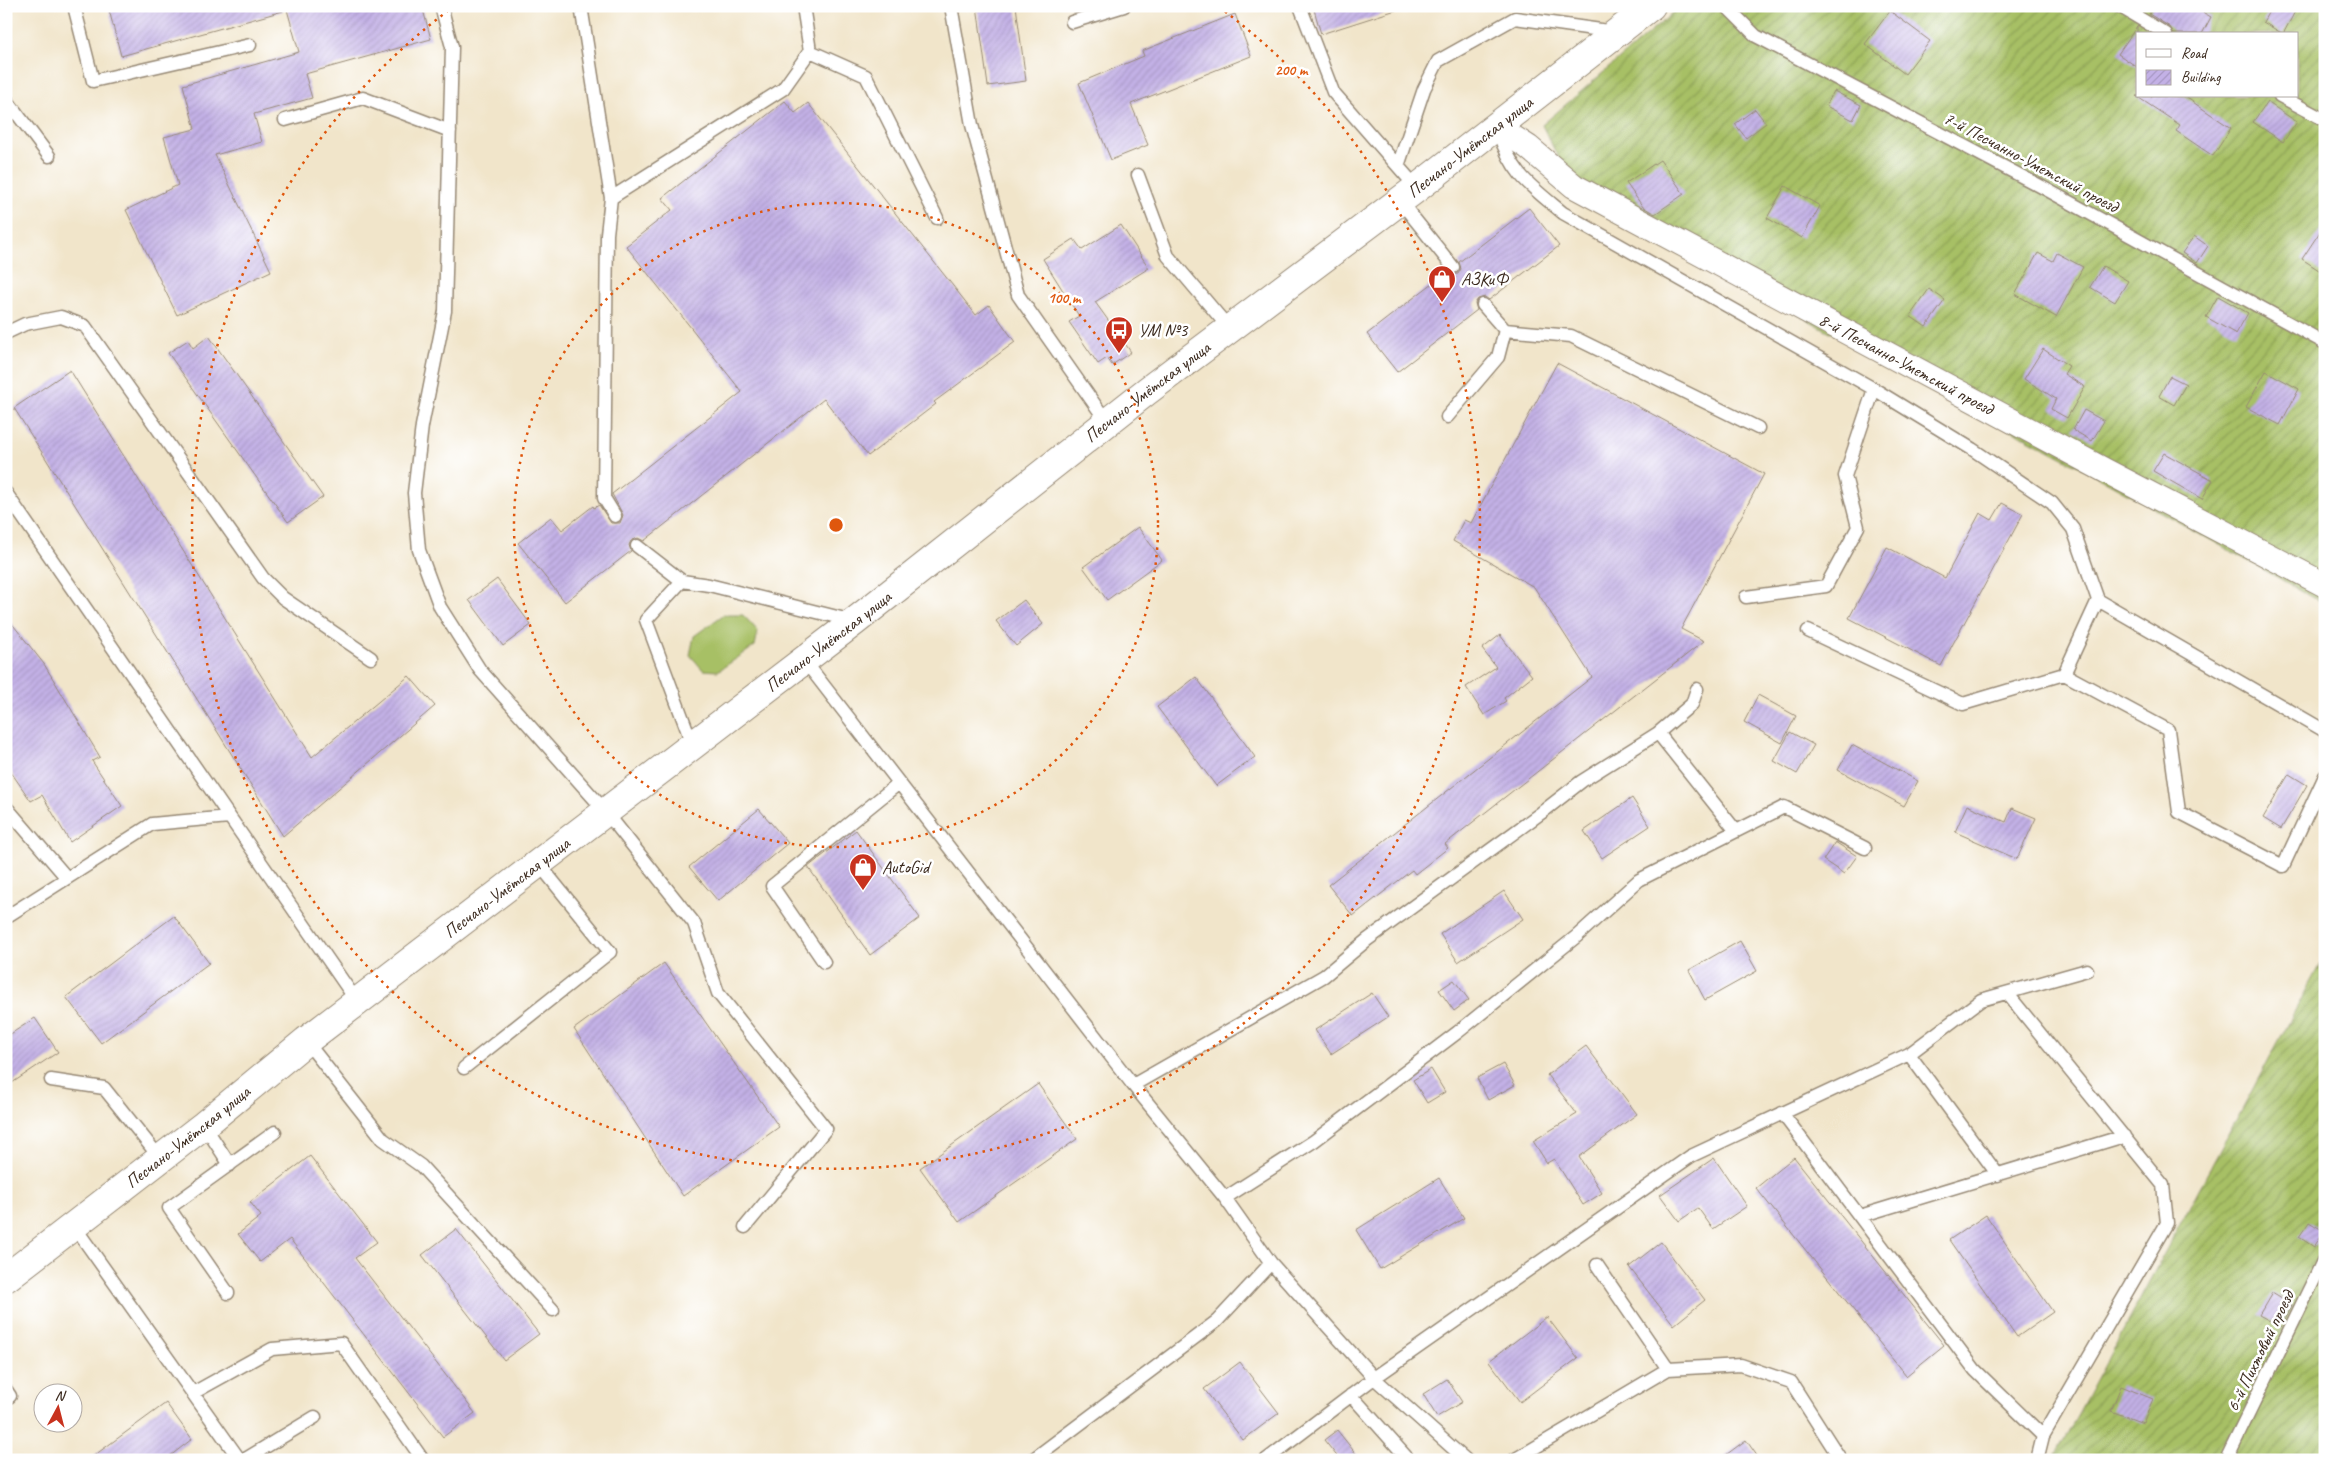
<svg xmlns="http://www.w3.org/2000/svg" width="2331" height="1466" viewBox="0 0 2331 1466" font-family="Caveat,sans-serif">
<style>
.grass{fill:#a7c065;stroke:#717542}
.garden{fill:url(#garden-furrows);stroke:#717542;fill-rule:evenodd}
.building{fill:url(#building-hatch)}
.lines{fill:none;stroke-linecap:round;stroke-linejoin:round}
.service-casing{stroke:#968874;stroke-width:15}
.minor-casing{stroke:#968874;stroke-width:26}
.secondary-casing{stroke:#968874;stroke-width:30}
.service{stroke:#fff;stroke-width:12}
.minor{stroke:#fff;stroke-width:24}
.secondary{stroke:#fff;stroke-width:28}
.ring{fill:none;stroke:#df570d;stroke-width:2.5;stroke-dasharray:2.5 5}
.labels{text-anchor:middle;dominant-baseline:central;stroke-width:5;stroke-linejoin:round;paint-order:stroke}
.street-label{font-size:18px;fill:#3b2a1e;stroke:#fff}
.poi-label{font-size:18px;fill:#3b2a1e;stroke:#fff;text-anchor:start}
.centre{fill:#df570d;stroke:#fff;stroke-width:2.5}
.ring-label{font-size:15px;text-anchor:middle;font-weight:bold;fill:#df570d;stroke:#fff;stroke-width:5;stroke-linejoin:round;paint-order:stroke}
</style>
<defs>
<pattern id="garden-furrows" width="10" height="10" patternUnits="userSpaceOnUse" patternTransform="scale(1.25)"><rect width="10" height="10" fill="#a7c065"/><path d="M-1 1l2-2M0 10L10 0M9 11l2-2" fill="none" stroke="#899c53"/></pattern>
<pattern id="building-hatch" width="6" height="6" patternUnits="userSpaceOnUse" patternTransform="scale(1.25)"><rect width="6" height="6" fill="#c3b1e6"/><path d="M-1 1l2-2M0 6l6-6M5 7l2-2" fill="none" stroke="#a898c5"/></pattern>
</defs>
<rect width="100%" height="100%" fill="#fff"/>
<filter id="ink" filterUnits="userSpaceOnUse"><feTurbulence type="fractalNoise" baseFrequency=".02" numOctaves="2"/><feDisplacementMap in="SourceGraphic" scale="10" xChannelSelector="R" yChannelSelector="G"/><feConvolveMatrix kernelMatrix="1 2 1 2 8 2 1 2 1" color-interpolation-filters="sRGB"/></filter>
<filter id="wash" filterUnits="userSpaceOnUse"><feTurbulence type="fractalNoise" baseFrequency=".0096" numOctaves="4" result="noise"/><feDisplacementMap in="SourceGraphic" scale="20" xChannelSelector="R" yChannelSelector="G"/><feGaussianBlur stdDeviation="1.12" result="paint"/><feColorMatrix in="noise" values="0 0 0 0 0 0 0 0 0 0 0 0 0 0 0 0 0 1.4 0 .05"/><feComposite in="paint" operator="in"/></filter>
<g filter="url(#wash)">
<rect width="100%" height="100%" fill="#f1e5ca"/>
<!-- grass -->
<path class="grass" d="M723,615H743L758,631L755,646L718,671L703,670L690,655L694,636Z"/>
<!-- garden -->
<path class="garden" d="M1681,6H2325V604L2093,474L1577,195L1542,125ZM2137,34H2297V96H2137Z
M2325,955V1460H2053Z"/>
<g id="blocks">
<!-- building -->
<path class="building" d="M108,6H282L283,11L121,56Z
M286,6H422L431,39L305,74L312,98L254,114L262,142L215,155L271,271L177,315L126,210L178,185L164,137L195,129L183,85L299,52Z
M977,6H1016L1026,81L988,86Z
M1313,6H1395L1396,10L1321,34Z
M2153,6H2192L2211,17L2202,34H2174L2170,27L2149,14Z
M2272,6H2298L2283,34L2263,22Z
M1890,11L1930,41L1905,74L1865,44Z
M1235,14L1251,56L1131,104L1148,145L1111,160L1079,83L1144,56L1142,51Z
M2137,26V67L2118,54Z
M1834,91L1861,105L1853,120L1826,106Z
M2136,96H2184L2231,128L2213,156L2176,131L2180,125Z
M785,101L795,113L808,103L976,315L989,305L1015,342L934,402L936,404L868,456L824,399L644,541L638,538L631,541L629,545L631,551L565,602L518,543L551,517L562,530L593,506L594,508L599,505L611,523H620L623,515L612,494L742,392L626,246L672,210L662,198Z
M2267,102L2297,122L2283,142L2253,122Z
M1755,109L1766,123L1746,138L1735,124Z
M1660,160L1684,194L1655,214L1643,207L1626,183Z
M1785,186L1820,206L1802,238L1767,218Z
M1529,208L1559,246L1489,300L1485,297L1478,299L1475,303L1477,310L1397,372L1367,334L1447,272L1451,275L1458,274L1461,269L1459,262Z
M2325,224V274L2302,259Z
M1121,225L1149,268L1095,302L1131,352L1112,365L1107,358L1098,364L1069,322L1079,316L1043,259L1074,239L1082,250Z
M2194,236L2208,246L2197,263L2182,253Z
M2038,253L2053,261L2057,253L2083,267L2056,317L2015,294Z
M2103,266L2128,281L2115,302L2090,287Z
M1929,289L1945,300L1926,327L1910,316Z
M2218,296L2248,313L2236,334L2206,317Z
M209,336L323,497L288,522L168,353L188,340L193,348Z
M2043,349L2069,366L2064,374L2085,387L2067,418L2051,409L2056,399L2024,379Z
M1557,363L1764,474L1681,629L1704,641L1445,844L1448,848L1415,874L1412,870L1353,916L1328,885L1592,677L1534,587L1453,541L1464,520L1471,523Z
M70,370L312,757L409,676L435,706L283,836L14,408Z
M2266,371L2299,389L2280,425L2246,407Z
M2170,376L2186,384L2174,405L2159,396Z
M2084,410L2104,421L2092,441L2073,430Z
M2164,453L2213,480L2202,499L2153,471Z
M2002,503L2023,514L1941,666L1849,618L1887,547L1945,578L1980,513L1992,520Z
M1138,527L1162,560L1107,600L1083,567Z
M497,579L531,625L503,646L469,600Z
M1024,600L1043,624L1016,646L996,621Z
M6,616L44,664L100,757L92,761L122,806L70,842L42,795L31,801L6,765Z
M1500,635L1532,676L1504,698L1506,701L1484,715L1466,687L1496,667L1482,649Z
M1196,677L1255,757L1216,786L1157,707Z
M1758,695L1796,716L1782,743L1744,722Z
M1790,732L1814,745L1797,774L1774,761Z
M1852,745L1918,781L1904,806L1838,770Z
M2289,774L2307,785L2281,829L2263,818Z
M1632,798L1650,826L1602,858L1584,831Z
M1967,805L2006,822L2012,808L2036,818L2017,859L1955,832Z
M759,809L788,843L718,901L689,867Z
M856,830L920,918L870,955L808,867Z
M1835,842L1857,856L1844,874L1823,860Z
M1504,891L1523,919L1458,962L1440,934Z
M174,916L209,963L101,1043L66,997Z
M1740,941L1757,971L1705,1000L1689,970Z
M664,963L779,1127L683,1196L574,1029Z
M1454,980L1469,1000L1454,1011L1439,990Z
M1372,993L1388,1017L1331,1054L1315,1030Z
M35,1018L58,1052L6,1087V1037Z
M1586,1046L1637,1114L1579,1157L1602,1193L1583,1205L1554,1159L1547,1163L1533,1141L1577,1114L1547,1075Z
M1503,1064L1515,1085L1488,1100L1477,1078Z
M1431,1069L1445,1092L1427,1103L1413,1080Z
M1038,1084L1077,1139L959,1222L920,1168Z
M310,1156L377,1242L355,1258L475,1413L443,1437L290,1239L260,1262L238,1234L261,1216L250,1202Z
M1794,1157L1944,1345L1906,1376L1756,1188Z
M1714,1158L1747,1206L1713,1229L1698,1208L1679,1221L1660,1195Z
M1439,1178L1464,1218L1380,1269L1356,1230Z
M1986,1215L2053,1312L2017,1337L1949,1240Z
M2309,1222L2324,1231L2314,1247L2299,1237Z
M456,1229L539,1334L504,1360L422,1255Z
M1661,1242L1705,1300L1674,1325L1629,1267Z
M2272,1293L2292,1305L2281,1327L2259,1315Z
M1547,1317L1578,1358L1520,1402L1489,1361Z
M1240,1362L1279,1413L1243,1440L1204,1389Z
M1447,1379L1462,1402L1437,1417L1423,1394Z
M2121,1386L2153,1399L2143,1423L2111,1411Z
M166,1403L192,1439L165,1460H88Z
M1337,1430L1361,1460H1340L1324,1440Z
M1746,1440L1760,1460H1719Z"/>
</g>
</g>
<g filter="url(#ink)">
<use href="#blocks" fill-opacity="0" stroke="#968874" stroke-width="1"/>
<g class="lines">
<!-- service casing -->
<g class="service-casing">
<path id="service" d="M74,6L93,81L250,45
M441,6L452,47L445,311L422,426L414,493L419,550L440,607L480,670L606,812L694,923L718,993L826,1129L745,1227
M581,6L611,198
M951,6L972,125L1018,295L1107,422
M1300,6L1333,92L1417,188
M1726,6L1756,36L2042,187L2325,343
M2119,6L2166,34
M1072,22L1124,6
M810,51L866,76L937,218
M2280,96L2325,120
M6,99L49,156
M285,120L363,98L450,131
M1498,131C1513,175 1528,184 1563,213L1874,389L1972,449L2052,503L2073,529L2098,600L2325,731
M1398,166L1424,89L1438,61L1515,18L1615,32
M1138,175L1168,256L1229,328
M1400,201L1453,267
M1483,305L1505,330L1571,336L1758,428
M6,333L25,324L61,317L85,326L263,578L283,598L371,658
M1447,417L1498,357L1505,330
M6,493L358,1003
M615,516L604,498L607,234L611,198L783,89L810,51L803,6
M637,546L682,581
M1746,597L1826,586L1858,527L1845,476L1874,389
M1808,631L1963,704L2064,674L2098,600
M804,660L1133,1085
M2064,674L2168,730L2179,812L2283,866L2325,776
M1697,689L1692,704L1658,733L1736,831
M693,746L646,620L682,581L709,585L853,621
M6,807L67,878
M6,917L152,824L229,817
M824,962L772,886L899,783
M2007,993L2163,1185L2167,1223L2043,1436
M306,1041L383,1139L421,1166L553,1310
M1909,1054L1998,1175
M464,1068L610,952L539,864
M51,1080L104,1088L160,1158
M1782,1113L1975,1370L2043,1436L2037,1460
M204,1125L230,1165
M1225,1198L1133,1085L1324,976L1367,940L1541,813L1582,781L1658,733
M1860,1216L2124,1136
M74,1226L240,1460
M1271,1263L1225,1198L1314,1141L1458,1032L1577,936L1639,880L1784,807L1865,848
M228,1293L169,1208L275,1132
M1668,1369L1741,1365L1791,1382L1841,1460
M6,1390L10,1396L6,1399
M193,1393L272,1349L341,1343L423,1460
M1351,1395L1409,1460
M244,1460L315,1417
M1032,1460L1217,1321L1271,1263L1374,1378L1266,1460
M1466,1460L1374,1378L1691,1156L1909,1054L1981,1000L2087,970
M1514,1460L1668,1369L1597,1265
M2226,1460L2325,1257"/>
</g>
<!-- minor casing -->
<g class="minor-casing">
<g id="minor">
<path id="s1" d="M1497,127L1528,147L1574,186L2106,471L2325,585"/>
</g>
</g>
<!-- secondary casing -->
<g class="secondary-casing">
<g id="secondary">
<path id="s2" d="M6,1278L204,1125L306,1041L854,622L1147,391L1417,188L1651,6"/>
</g>
</g>
<!-- service -->
<use href="#service" class="service"/>
<!-- minor -->
<use href="#minor" class="minor"/>
<!-- secondary -->
<use href="#secondary" class="secondary"/>
</g>
</g>
<!-- distance rings -->
<g class="ring">
<circle cx="836" cy="525" r="322"/>
<path d="M1219 7A644 644 0 1 1 453 7"/>
</g>
<!-- icons -->
<defs>
<g id="shop-pin" transform="scale(1.4375)"><path d="M0 17L-7.5 6A9.5 9.5 0 1 1 7.5 6Z" fill="#c8321e" stroke="#fff"/><path d="M-5-2.5h2.3a2.7 3.5 0 0 1 5.4 0H5L5.5 6h-11ZM-1.5-2.5h3a1.5 2.3 0 0 0-3 0Z" fill="#fff"/></g>
<g id="bus-pin" transform="scale(1.4375)"><path d="M0 17L-7.5 6A9.5 9.5 0 1 1 7.5 6Z" fill="#c8321e" stroke="#fff"/><path d="M-5-6H5V4H4V6H2V4H-2V6H-4V4H-5ZM-3.5-4V0h7V-4ZM-3.5 1.2v1.5H-2V1.2ZM2 1.2v1.5H3.5V1.2Z" fill="#fff"/></g>
</defs>
<g fill-rule="evenodd">
<use href="#shop-pin" x="1442" y="279"/>
<use href="#bus-pin" x="1119" y="330"/>
<use href="#shop-pin" x="863" y="867"/>
</g>
<g class="labels">
<!-- street labels -->
<g class="street-label">
<text stroke="none"><textPath href="#s2" startOffset="1850">Песчано-Умётская улица</textPath></text>
<text transform="translate(2031 162) rotate(28)">7-й Песчанно-Уметский проезд</text>
<text stroke="none"><textPath href="#s1" startOffset="474">8-й Песчанно-Уметский проезд</textPath></text>
<text stroke="none"><textPath href="#s2" startOffset="1445">Песчано-Умётская улица</textPath></text>
<text stroke="none"><textPath href="#s2" startOffset="1040">Песчано-Умётская улица</textPath></text>
<text stroke="none"><textPath href="#s2" startOffset="635">Песчано-Умётская улица</textPath></text>
<text stroke="none"><textPath href="#s2" startOffset="230">Песчано-Умётская улица</textPath></text>
<text transform="translate(2260 1351) rotate(-64)">6-й Пихтовый проезд</text>
</g>
<!-- poi labels -->
<g class="poi-label">
<text x="1461" y="279">АЗКиФ</text>
<text x="1138" y="330">УМ №3</text>
<text x="882" y="867">AutoGid</text>
</g>
</g>
<circle cx="836" cy="525" r="8" class="centre"/>
<g class="ring-label">
<text x="1291" y="75">200 m</text>
<text x="1064" y="303">100 m</text>
</g>
<!-- margin -->
<rect width="2331" height="1466" fill="none" stroke="#fff" stroke-width="25"/>
<!-- legend -->
<rect x="2136" y="32" width="162" height="65" fill="#ffffff" stroke="#b1aaa5"/>
<rect x="2146" y="49" width="25" height="8" fill="#ffffff" stroke="#b1aaa5"/>
<text x="2181" y="58" font-size="15" fill="#3b2a1e">Road</text>
<rect x="2146" y="70" width="25" height="15" fill="url(#building-hatch)" stroke="#b1aaa5"/>
<text x="2181" y="82" font-size="15" fill="#3b2a1e">Building</text>
<!-- north arrow -->
<g transform="translate(58 1408) rotate(7)"><circle r="24" fill="#ffffff" stroke="#b1aaa5"/>
<path d="M0-4L9 19L0 12L-9 19Z" fill="#c8321e"/>
<text y="-8" font-size="14" font-weight="bold" text-anchor="middle" fill="#3b2a1e">N</text>
</g>
</svg>
